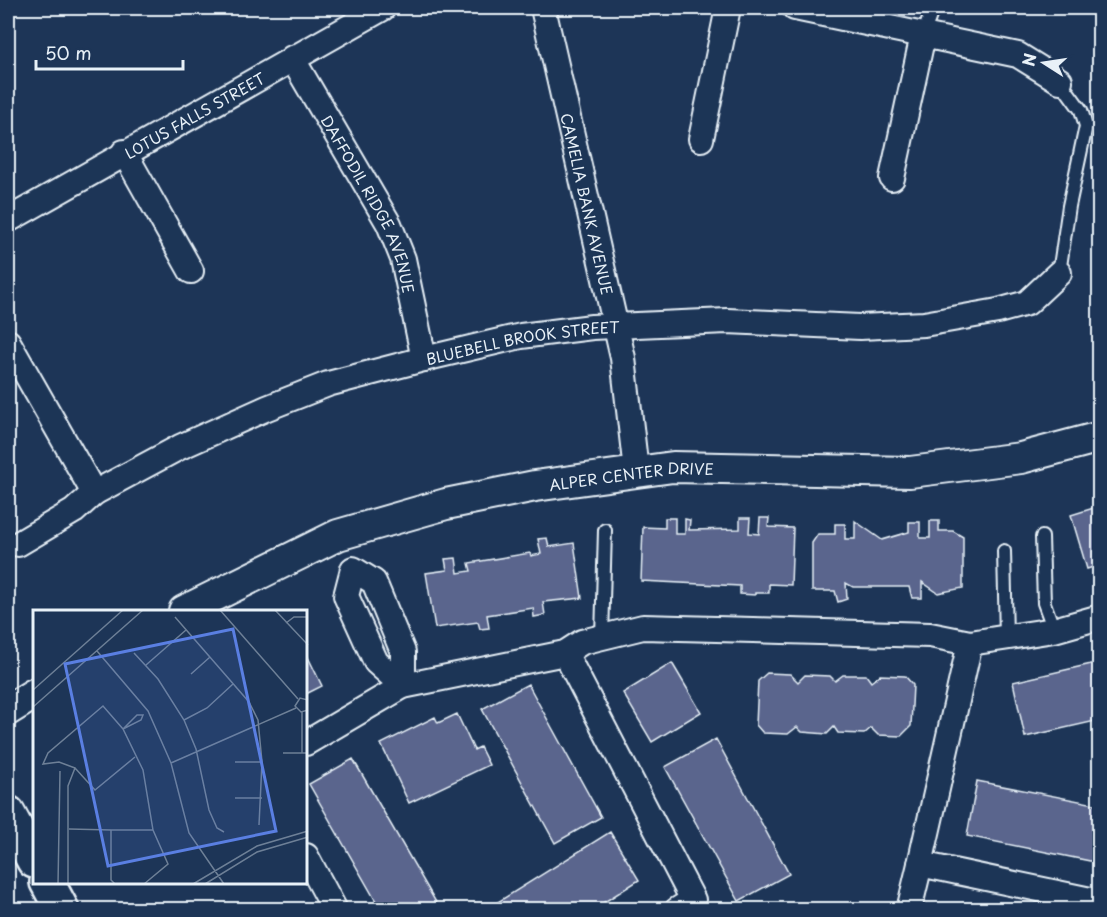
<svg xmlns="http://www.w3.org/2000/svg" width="1107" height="917" viewBox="0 0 1107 917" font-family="'Playpen Sans',sans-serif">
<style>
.building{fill:#5a658d;stroke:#e8f1f8;stroke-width:1.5}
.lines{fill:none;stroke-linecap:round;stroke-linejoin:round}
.service-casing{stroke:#e8f1f8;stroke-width:16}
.minor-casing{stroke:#e8f1f8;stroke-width:28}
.tertiary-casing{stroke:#e8f1f8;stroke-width:34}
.trunk-casing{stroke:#e8f1f8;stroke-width:38}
.service{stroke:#1d3557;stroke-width:12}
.minor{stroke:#1d3557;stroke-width:24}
.tertiary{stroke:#1d3557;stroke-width:30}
.trunk{stroke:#1d3557;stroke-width:33}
.labels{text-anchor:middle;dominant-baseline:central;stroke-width:6;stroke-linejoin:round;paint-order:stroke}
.street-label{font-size:15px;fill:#e8f1f8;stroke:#1d3557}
.inset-road{fill:none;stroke:#6e8097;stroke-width:1.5}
.view{fill:#5a7fe2;fill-opacity:0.15;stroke:#5a7fe2;stroke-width:3}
.inset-edge{fill:none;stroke:#e8f1f8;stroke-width:3}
</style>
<rect width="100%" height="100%" fill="#1d3557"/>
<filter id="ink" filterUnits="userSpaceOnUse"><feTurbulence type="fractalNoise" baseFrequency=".0167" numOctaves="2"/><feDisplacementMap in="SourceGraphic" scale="12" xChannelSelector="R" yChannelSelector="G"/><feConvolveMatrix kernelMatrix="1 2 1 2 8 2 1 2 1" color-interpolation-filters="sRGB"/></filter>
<g filter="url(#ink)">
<!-- building -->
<path class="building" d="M1100,506V565L1087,569L1071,515Z
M665,518H675V534H685V519L690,520L689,530L740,529V518H750L749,533L759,534L760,518H769L768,527L793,528L791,585L769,584V593H755V595L740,594V586L641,581L643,527L665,528Z
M855,521L882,540L909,532V522H920V538H930V521H939V531H953L963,537V588L938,593L922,582V598H912L909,587H853L846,583L847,599L838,602L835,591H812V543L818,534H835V524H845V539H855Z
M547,538L549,547L574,543L582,598L543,602L545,615L534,617L533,608L487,615L489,628L480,629L478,622L435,628L426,573L447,570L445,559L456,558L458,573L471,571L469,563L530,553L531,556L541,554L538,539Z
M306,653L322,686L306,694Z
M1100,662V720L1025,737L1013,682Z
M672,663L701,712L652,742L623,693Z
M767,673L790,674L798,682L805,675L830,676L835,681L843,675H866L871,682L880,675L905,676L913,685L911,726L901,736L878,735L871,728L864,734L838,733L834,727L827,734L802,732L797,727L788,734L763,733L756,725L758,681Z
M528,684L601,817L555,843L482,709Z
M457,714L474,750L480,747L489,765L409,803L381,744L435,717L438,723Z
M716,739L789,874L739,901L665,767Z
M353,759L437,904L428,910H381L309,784Z
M977,781L1100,805V863L967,836Z
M610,832L639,880L592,910H485Z"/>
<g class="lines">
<!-- service casing -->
<g class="service-casing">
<path id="service" d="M923,35L933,8
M1059,273L1069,206L1086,126L1081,110L1060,81
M1042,537L1044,603L1054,630
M1004,551L1006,637
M602,637L605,530"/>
</g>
<!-- minor casing -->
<g class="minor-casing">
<g id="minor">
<path id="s1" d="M543,8L623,358L636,471"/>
<path d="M795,8L1018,55L1060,81"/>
<path id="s2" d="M292,58L389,224L403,259L424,359"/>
<path d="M701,139L728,8"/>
<path d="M124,152L191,271"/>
<path d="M892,178L923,35"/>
<path id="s3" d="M8,220L383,8"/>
<path d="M8,342L94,493"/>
<path id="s4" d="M18,544L74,511L94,493L180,447L267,408L328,384L424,359L521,336L592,327L727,321L860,327L924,324L998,311L1027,303L1059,273"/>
<path d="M353,569L374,582L403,652V686L376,662L346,596Z"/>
<path d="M565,653L693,900L677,910"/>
<path d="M306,743L403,686L565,653L582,642L643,627L930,635L970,643L1054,630L1100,617"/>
<path d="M306,856L335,910"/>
<path d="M920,864L970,643"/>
<path d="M909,910L920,864L1100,902"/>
</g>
</g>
<!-- tertiary casing -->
<g class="tertiary-casing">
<g id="tertiary">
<path id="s5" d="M184,611L338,535L446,504L535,486L673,467L910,472L1021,458L1100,437"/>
<path d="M8,710L34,694"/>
</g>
</g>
<!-- trunk casing -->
<g class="trunk-casing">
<path id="trunk" d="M8,813L34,861
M47,882L62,910"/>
</g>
<!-- service -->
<use href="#service" class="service"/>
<!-- minor -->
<use href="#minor" class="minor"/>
<!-- tertiary -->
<use href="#tertiary" class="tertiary"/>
<!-- trunk -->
<use href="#trunk" class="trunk"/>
</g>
</g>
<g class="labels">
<!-- street labels -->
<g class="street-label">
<text stroke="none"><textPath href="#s3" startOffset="214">LOTUS FALLS STREET</textPath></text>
<text stroke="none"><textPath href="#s1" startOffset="201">CAMELIA BANK AVENUE</textPath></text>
<text stroke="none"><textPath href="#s2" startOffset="166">DAFFODIL RIDGE AVENUE</textPath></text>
<text stroke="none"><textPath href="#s4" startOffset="550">BLUEBELL BROOK STREET</textPath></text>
<text stroke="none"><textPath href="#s5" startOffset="472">ALPER CENTER DRIVE</textPath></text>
</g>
</g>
<!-- overview -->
<g transform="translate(33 610)">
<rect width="274" height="274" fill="#1d3557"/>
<path class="inset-road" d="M187,0L265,89M242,0L275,35M142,7L216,92L225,110L229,152L226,215M253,13L261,7H275M64,41L115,101L138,153L156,223L191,274M101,43L125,69L151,110L163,139L176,200L184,218L191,222M113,55L153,20M158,64L177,47M0,80L90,0M275,90L267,88L262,96L268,102L275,100M0,97L110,0M269,102V143M104,105H110L108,110L90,119ZM151,110L174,98L200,74M250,143H275M202,152H229M138,153L263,98M42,158L62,180L102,147M202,188H229M36,219L78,220V270L82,274M78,220H120M25,274L27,161M35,274V176L42,158L26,152L10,154L15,143L70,96L90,119L110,160L120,220L135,254L111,274M160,274L224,236L275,221M172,274L224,242L275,227"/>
<path class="view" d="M200,19L243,221L75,256L32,54Z"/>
<rect width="274" height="274" class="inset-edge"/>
</g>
<!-- margin -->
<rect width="1107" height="917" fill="none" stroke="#1d3557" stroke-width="30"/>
<rect x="15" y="15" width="1077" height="887" fill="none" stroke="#e8f1f8" stroke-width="2" filter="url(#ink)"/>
<!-- north arrow -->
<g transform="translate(1044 63) rotate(282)" stroke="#1d3557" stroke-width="4.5" paint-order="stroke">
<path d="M0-4.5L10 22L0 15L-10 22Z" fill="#e8f1f8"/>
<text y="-9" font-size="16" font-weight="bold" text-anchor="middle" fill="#e8f1f8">N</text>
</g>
<!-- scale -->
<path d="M36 60v9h147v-9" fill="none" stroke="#e8f1f8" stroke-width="3"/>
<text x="45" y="60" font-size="18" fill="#e8f1f8" stroke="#1d3557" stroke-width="4.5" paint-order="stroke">50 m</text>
</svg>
